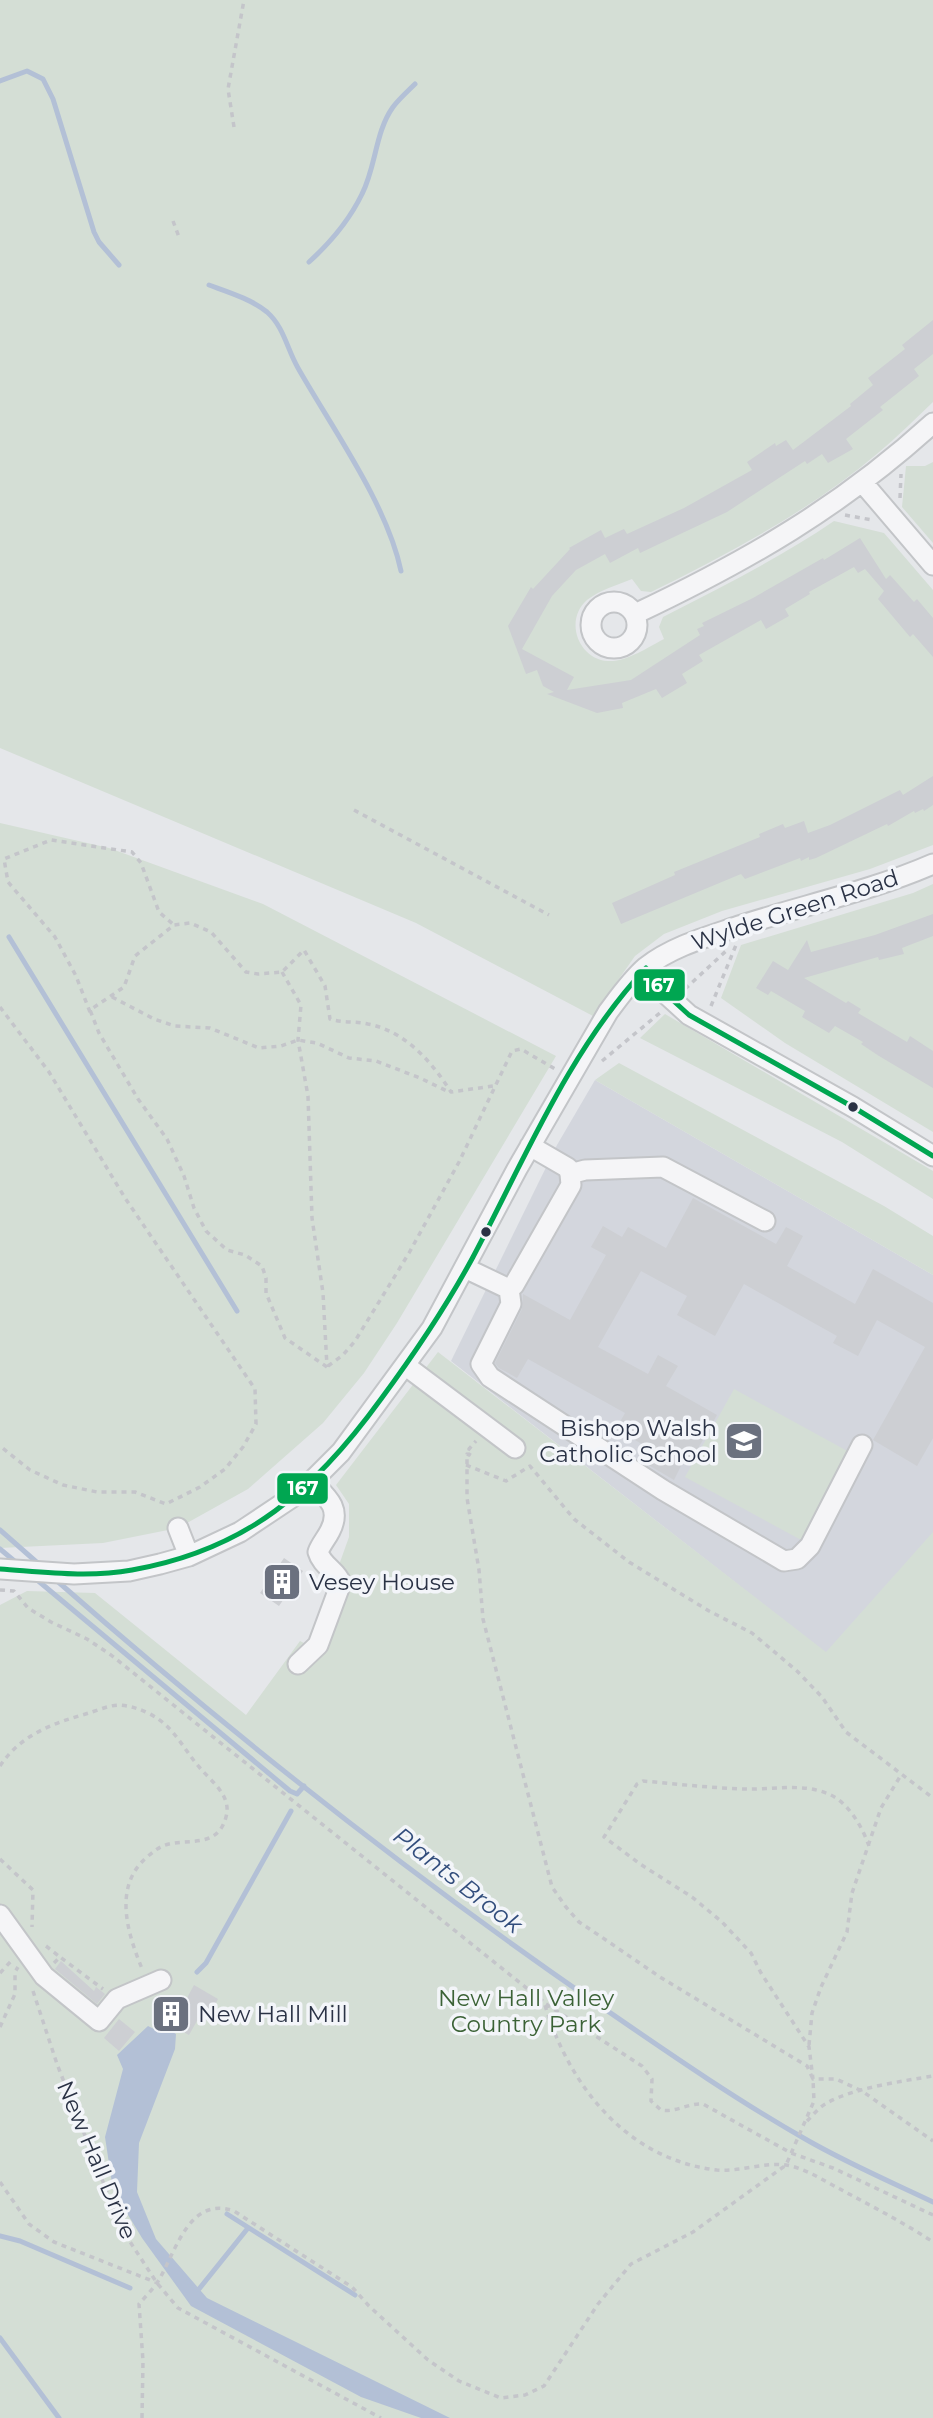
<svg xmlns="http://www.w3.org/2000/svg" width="933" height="2418" viewBox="0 0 933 2418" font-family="Montserrat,sans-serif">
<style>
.built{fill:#d3d6dd}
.green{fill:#d4ded5}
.water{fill:#b3c0d6}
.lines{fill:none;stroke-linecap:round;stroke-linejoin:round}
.stream{stroke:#b3c0d6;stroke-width:5}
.building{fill:#cdcfd3}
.minor-casing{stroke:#c3c5c8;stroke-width:23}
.path{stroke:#c4c5ca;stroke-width:3.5;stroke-dasharray:5 5;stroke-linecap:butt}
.minor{stroke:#f5f5f7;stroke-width:19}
.bus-1-casing{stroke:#f3f5f9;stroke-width:10}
.bus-1{stroke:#00a651;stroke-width:5}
.bus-dot{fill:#2a3245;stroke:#f3f5f9;stroke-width:2.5}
.labels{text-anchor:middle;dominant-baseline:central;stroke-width:7;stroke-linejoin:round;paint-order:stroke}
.street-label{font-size:23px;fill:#2a3245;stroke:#f3f5f9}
.poi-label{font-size:23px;fill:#2a3245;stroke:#f3f5f9;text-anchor:start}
.park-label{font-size:23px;fill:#3b6236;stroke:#f3f5f9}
.water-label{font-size:24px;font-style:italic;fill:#324d7c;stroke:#f3f5f9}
.line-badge{stroke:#f3f5f9;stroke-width:2.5}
.badge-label{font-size:19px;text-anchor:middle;font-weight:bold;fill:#fff}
</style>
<rect width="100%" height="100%" fill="#e5e7ea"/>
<!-- built -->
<path class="built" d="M595,1080L933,1275V1733L826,1653L451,1361L557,1145Z"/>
<!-- green -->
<path class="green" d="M0,0H933V402C915,419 897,437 878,453C811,510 730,553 651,592L641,591L632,579C617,585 600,590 587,600C564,620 578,659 608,661C627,662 648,647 664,639L659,627L663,617C721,587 780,558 834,521L884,533L933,590V845L870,869L722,911L664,934L635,956L593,1016L416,923L0,748Z
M933,462V543L902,507L906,466H925Z
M0,823L109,848L263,904L556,1056L397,1323L364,1373L323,1423L248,1489L178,1528L103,1543L0,1548Z
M933,884V1132L785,1043L721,998L741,945L913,893Z
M665,1014L933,1171V1199L842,1142L640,1038Z
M619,1063L884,1206L933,1236V1275L595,1080Z
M438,1352L826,1652L933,1532V2418H0V1605L27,1591L95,1593L246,1715L300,1641L310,1646L349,1537V1504L336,1485Z
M734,1389L851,1453L803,1541L685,1477Z"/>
<!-- water -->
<path class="water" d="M148,2026L154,2029L164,2027L176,2034L175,2049L139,2143L137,2192L156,2239L207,2298L450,2418H421L361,2397L191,2306L142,2238L113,2190L105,2137L123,2069L117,2055Z"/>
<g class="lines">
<!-- stream -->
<path class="stream" d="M0,81L27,71L43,79L53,99L94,232L99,242L119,265
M309,262C331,242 349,221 362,194C376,167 375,132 393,107C399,99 408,91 415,84
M209,285C228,292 251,299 267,312C284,327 287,349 298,368C332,428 387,504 401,571
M9,937L237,1311
M0,1530L41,1566
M0,1549L18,1564
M36,1579L290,1791L297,1794L304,1786
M56,1580C227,1730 406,1872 593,2001C663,2049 733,2098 807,2140C847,2163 891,2182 933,2202
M197,1972L206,1963L291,1811
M160,2022L164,2024V2027
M227,2214L355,2295
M0,2236L20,2241L130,2288
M199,2289L248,2228
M0,2338L59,2418"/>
</g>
<!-- building -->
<path class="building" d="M933,320V354L914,369L919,376L880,407L883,410L846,439L853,449L828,463L822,454L807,464L805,461L727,512L640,553L638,548L610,563L605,554L576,570L552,596L522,649L574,677L567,690L631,680L700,635L697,629L704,626L702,623L753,598L823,558L824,560L860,538L886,579L890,575L914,602L917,599L933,618V657L913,634L910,637L878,599L884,591L865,569L858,573L854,567L809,592L810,594L785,609L789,616L766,629L761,620L699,655L703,661L682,674L687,683L662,698L656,689L622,703L623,708L597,713L547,694L554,692L543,686L537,670L526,674L508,626L531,587L533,589L570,549L569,548L601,530L605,538L624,529L627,534L684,508L752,470L747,462L775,443L776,446L786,440L793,450L851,406L850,404L873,385L868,378L905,349L902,345Z
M933,776V805L924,811L923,809L915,813L914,811L888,826L887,824L816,858L809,860V857L801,861L800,858L745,879L741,874L621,924L612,903L675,875L674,872L760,837L759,834L783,824L785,828L804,821L808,833L830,825L900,790L903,795Z
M933,914V936L902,948L904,954L879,960L878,957L804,978L846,1003L848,1001L861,1009L858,1013L907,1042L910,1036L933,1051V1088L879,1056L861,1044L863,1042L835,1026L829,1033L802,1017L805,1011L771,991L768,995L756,988L773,961L788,970L807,940L811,952L875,935Z
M693,1198L776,1244L786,1227L803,1236L787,1266L855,1304L873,1269L933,1303V1438L917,1466L873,1440L925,1347L877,1320L858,1356L833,1343L837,1336L744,1284L715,1336L677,1315L687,1296L641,1271L598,1347L648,1374L658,1355L678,1366L666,1386L717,1415L692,1459L686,1456L674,1480L640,1460L647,1447L616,1429L625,1413L528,1359L517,1378L499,1368L495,1363L522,1309L523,1294L570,1320L606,1255L591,1247L603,1226L622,1237L628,1227L666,1248Z
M284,1558L303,1571L279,1606L260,1593Z
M61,1961L94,1991L96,1987L105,1994L97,2004L55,1969Z
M194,1985L218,1999L205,2023L198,2019L189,2035L153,2015L162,1999L181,2009Z
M119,2019L135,2032L119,2051L104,2038Z"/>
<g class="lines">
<!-- minor casing -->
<g class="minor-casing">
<path id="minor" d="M863,483L933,565
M591 625a23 23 0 1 1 46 0a23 23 0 1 1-46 0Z
M635,614C747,561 841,507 933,423
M646,968L666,994L689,1015L853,1107L933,1156
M570,1174L585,1170L663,1167L765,1221
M465,1268L509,1289L514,1285L571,1185L570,1174L568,1168L530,1146
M509,1289L511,1304L481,1364L490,1377L663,1490L784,1561L797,1559L810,1546L862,1445
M406,1366L515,1448
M178,1528L189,1556
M0,1569L74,1574L129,1571L160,1564L189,1556L240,1532L303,1490L341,1452L432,1328L517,1169L608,1012C620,996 631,980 646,967C673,946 707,937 739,926C804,905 871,891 933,864
M298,1664L318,1645L341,1583C337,1571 322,1566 318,1552C321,1544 326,1539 330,1531C342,1508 327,1497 311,1481
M0,1915L44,1976L99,2021L117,1999L161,1980"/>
</g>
<!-- path -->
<path class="path" d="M234,127L228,89L244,0
M173,221L179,237
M900,498L901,474
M845,515L872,520
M354,810L549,915
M282,972L301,1005L298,1040L308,1096L312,1218L323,1293L327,1367
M685,989L726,951
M112,997L154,1019L175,1026L210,1028L259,1048L281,1046L298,1040L317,1043L349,1058L376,1061L420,1078L449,1092
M711,1006L736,945
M0,1007L49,1072L125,1198L255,1389L256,1424L243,1447L225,1469L200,1487L166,1504L135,1492H97L63,1485L30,1470L0,1446
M90,1012L76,976L55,937L8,882L4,859L51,840L132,852L141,863L159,912L174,925
M602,1061L661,1012
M328,1366L343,1355L355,1341L409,1253L459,1162L512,1051L521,1049L555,1069
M327,1367L285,1338L266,1293V1278L262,1266L245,1255L227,1250L206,1231L194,1208L184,1176L167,1139L138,1099L99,1033L90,1010L124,987L135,956L174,925L190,923L211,932L246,972L258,974L282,972L304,950L325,986L330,1019C343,1023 355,1021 368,1024C405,1031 432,1062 451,1092L493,1086
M466,1465L506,1481L530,1466L574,1519L629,1562L709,1611L752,1633L797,1671L822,1697L846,1732L933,1798
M0,1590L14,1591L28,1608L51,1622L87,1639L111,1655L544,2002C568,2085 627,2160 717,2170C740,2172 764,2162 786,2165C805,2168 824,2181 840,2189C871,2206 903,2222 933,2242
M0,1766C21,1734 54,1723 89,1713C98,1710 110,1705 120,1705C131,1706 140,1709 150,1714C175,1727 183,1749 200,1768C212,1782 232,1796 226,1817C218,1847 192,1839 169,1844C160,1846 154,1851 147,1857C112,1887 128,1935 143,1971
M869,1846C862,1826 847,1800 826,1793C801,1783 771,1790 745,1789C711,1788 677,1784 643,1781L637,1784L604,1837L640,1864L692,1897L722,1922L751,1953L761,1973L809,2047L813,2079H836L862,2091L933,2141
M0,1859L33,1890L32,1927
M46,1946L60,1957
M54,1963L60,1957L103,1989
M0,1973L13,1959
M33,1991L57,2064L121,2228L157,2283L178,2308L381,2418
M546,2004L642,2066L652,2079L651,2101L661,2110C675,2113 688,2103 703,2104L791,2153L833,2168L933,2215
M0,2027L15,1994V1972L18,1967
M809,2045L812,2013L821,1987L847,1932L852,1893L881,1808L901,1775
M807,2121C813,2115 819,2107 827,2103C853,2088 903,2081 933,2076
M0,2182L29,2224L54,2242L155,2282
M142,2418L143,2361L139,2304C146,2296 155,2287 160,2278C177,2248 190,2196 234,2211L352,2287L369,2306L428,2360L459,2381L501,2398L525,2395L544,2386L598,2304L631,2264L693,2232L786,2165L814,2101L813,2079L807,2066L660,1977L600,1936L579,1922L566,1907L552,1887L483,1619L479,1570L467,1498V1454L469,1455L472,1450L469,1449L476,1441"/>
<!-- minor -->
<use href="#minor" class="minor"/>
<!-- bus-1 casing -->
<g class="bus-1-casing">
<path id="bus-1" d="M0,1569C44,1572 88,1578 132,1570C247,1550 315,1490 381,1399C415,1353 446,1307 473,1257C525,1159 569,1050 646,968L666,994L689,1015L853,1107L933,1156"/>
</g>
<!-- bus-1 -->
<use href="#bus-1" class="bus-1"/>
</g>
<!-- icons -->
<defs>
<g id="school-square" transform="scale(2.0125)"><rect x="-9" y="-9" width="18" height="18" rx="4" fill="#6b717f" stroke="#f3f5f9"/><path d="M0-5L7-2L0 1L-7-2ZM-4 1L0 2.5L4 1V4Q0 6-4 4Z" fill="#fff"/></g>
<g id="building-square" transform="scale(2.0125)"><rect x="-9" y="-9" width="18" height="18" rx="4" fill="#6b717f" stroke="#f3f5f9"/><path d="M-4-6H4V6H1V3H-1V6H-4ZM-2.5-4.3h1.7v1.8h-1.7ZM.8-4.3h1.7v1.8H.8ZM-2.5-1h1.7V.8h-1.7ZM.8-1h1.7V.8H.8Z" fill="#fff"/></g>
</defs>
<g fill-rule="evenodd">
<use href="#school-square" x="744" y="1441"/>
<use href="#building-square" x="282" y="1582"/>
<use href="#building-square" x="171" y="2014"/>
</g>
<!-- markers -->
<g class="bus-dot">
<circle cx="853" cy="1107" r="6"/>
<circle cx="486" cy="1232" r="6"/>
</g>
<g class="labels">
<!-- street labels -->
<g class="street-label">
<text transform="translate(795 910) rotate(-18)">Wylde Green Road</text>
<text transform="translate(97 2160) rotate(67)">New Hall Drive</text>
</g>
<!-- poi labels -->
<g class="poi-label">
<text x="717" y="1428" text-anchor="end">Bishop Walsh<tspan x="717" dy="26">Catholic School</tspan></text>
<text x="309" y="1582">Vesey House</text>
<text x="198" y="2014">New Hall Mill</text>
</g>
<!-- park labels -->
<g class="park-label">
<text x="526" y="1998">New Hall Valley<tspan x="526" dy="26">Country Park</tspan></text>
</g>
<!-- water labels -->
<g class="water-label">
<text transform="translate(458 1880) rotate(38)">Plants Brook</text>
</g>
</g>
<g class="line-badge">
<rect x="633" y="968" width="53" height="34" rx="7" fill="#00a651"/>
<rect x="276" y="1472" width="53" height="33" rx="7" fill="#00a651"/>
</g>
<g class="badge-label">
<text x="659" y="992">167</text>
<text x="303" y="1495">167</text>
</g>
</svg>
